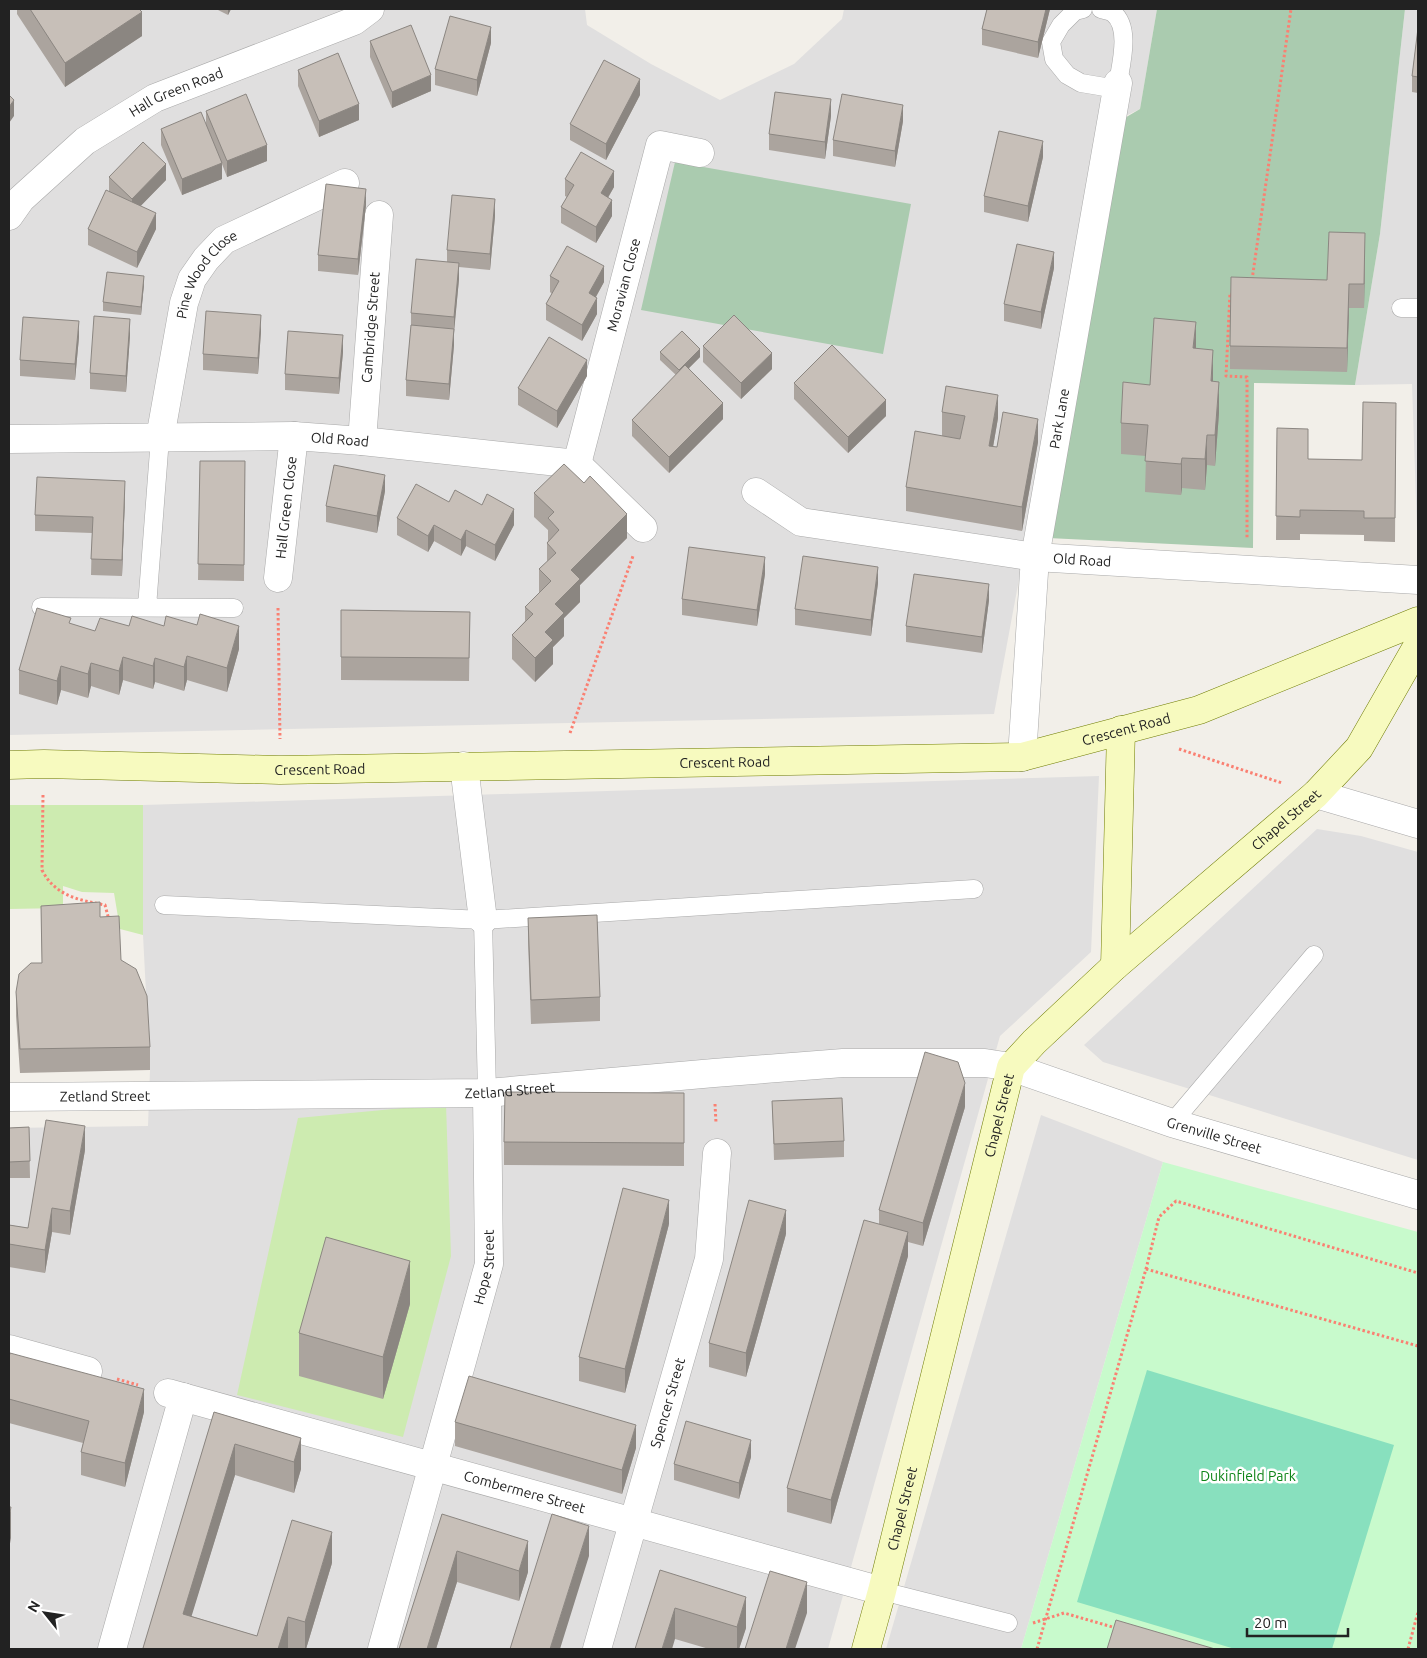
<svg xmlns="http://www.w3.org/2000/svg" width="1427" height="1658" viewBox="0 0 1427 1658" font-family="Ubuntu,sans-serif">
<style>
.residential{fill:#e0dfdf}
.grass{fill:#cdebb0}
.cemetery{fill:#aacbaf}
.park{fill:#c8facc}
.pitch{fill:#88e0be}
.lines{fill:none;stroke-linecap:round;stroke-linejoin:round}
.lane-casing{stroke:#a9a9a9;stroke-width:19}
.street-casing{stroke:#a9a9a9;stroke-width:29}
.secondary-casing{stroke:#707d05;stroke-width:29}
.path{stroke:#fa8072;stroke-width:3;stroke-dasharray:2.5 2.5;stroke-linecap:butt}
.lane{stroke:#fff;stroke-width:18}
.street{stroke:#fff;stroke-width:28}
.secondary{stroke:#f7fabf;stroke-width:28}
.wall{fill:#aba49e}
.shaded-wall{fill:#8b8681}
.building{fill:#c7bfb8;stroke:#8b8681}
.labels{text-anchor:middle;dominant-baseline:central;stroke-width:5;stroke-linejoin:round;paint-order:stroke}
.street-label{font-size:14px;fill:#222;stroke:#fff}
.park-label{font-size:14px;fill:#0c8416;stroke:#fff}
</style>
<rect width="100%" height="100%" fill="#f2efe9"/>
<!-- residential -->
<path class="residential" d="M9,9H585L587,25L651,64L720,100L794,64L842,19L844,9H1157L1140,109L1103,127L994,714L9,735Z
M1405,9H1418V531L1417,530L1412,384L1355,385L1380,234Z
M1099,776L1091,952L1000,1036L828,1649H9V1128L148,1126L150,1070L143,935V805Z
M1317,829L1361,836L1418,852V1160L1103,1062L1084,1045Z
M1041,1115L1163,1162L1021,1649H886Z"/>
<!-- grass -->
<path class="grass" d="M9,805H143V935L120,929L114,893L82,892L63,886V908L9,909Z
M446,1104L451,1256L403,1437L237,1395L298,1118Z"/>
<!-- cemetery -->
<path class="cemetery" d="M1157,9H1405L1380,234L1355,385L1254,383L1253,548L1048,538L1123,119L1140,109Z
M675,162L911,204L883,354L641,310Z"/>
<!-- park -->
<path class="park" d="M1163,1162L1418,1232V1649H1021Z"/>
<!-- pitch -->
<path class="pitch" d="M1147,1370L1394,1445L1332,1649H1235L1077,1602Z"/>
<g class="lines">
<!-- lane casing -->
<g class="lane-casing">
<path id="lane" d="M1083,9L1075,11L1061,25L1051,42L1054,59L1067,75L1081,83L1117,89
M1101,9C1105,10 1110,11 1113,13C1131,27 1121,64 1118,83
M1401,308H1418
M41,607L234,608
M147,607L160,438
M164,905L483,920L974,889
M483,920L487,1093
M1172,1123L1314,955
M882,1591L1008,1623"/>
</g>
<!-- street casing -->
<g class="street-casing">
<g id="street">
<path id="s1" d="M9,216L21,199L85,141L155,98L354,21L370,9"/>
<path id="s2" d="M160,438L184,303L192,279L206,259L224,240L345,183"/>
<path id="s3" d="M9,439L294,436L362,441L577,464L643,528"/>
<path id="s4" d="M362,441L379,215"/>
<path id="s5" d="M577,464L660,145L700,153"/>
<path id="s6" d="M756,492L801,522L1035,557L1418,580"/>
<path id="s7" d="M278,578L294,436"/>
<path id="s8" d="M1022,757L1035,557L1118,83"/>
<path d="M464,766L483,920"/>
<path d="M1316,794L1418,824"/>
<path id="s9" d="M9,1097L487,1093L714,1073L843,1063H985L1011,1067L1172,1123L1418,1195"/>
<path d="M9,1349L88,1371"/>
<path id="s10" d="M168,1393L882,1591"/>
<path d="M112,1649L183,1397"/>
<path id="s11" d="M382,1649L489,1264L487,1093"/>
<path id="s12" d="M597,1649L709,1259L717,1153"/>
</g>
</g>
<!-- secondary casing -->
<g class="secondary-casing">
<g id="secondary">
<path id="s13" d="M9,765L44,764L280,770L1022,757L1199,710L1418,621"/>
<path d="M1115,966L1121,730"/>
<path id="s14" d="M866,1649L882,1591L1011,1067L1034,1042L1115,966L1316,794L1359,748L1418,645"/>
</g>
</g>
<!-- path -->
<path class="path" d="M1252,280L1291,9
M1233,294L1230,293L1226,376L1247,377V538
M278,608L280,739
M570,733L633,556
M1179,749L1282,783
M43,795L42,870C55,896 79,900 105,905L109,920
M715,1104L716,1123
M1146,1269L1418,1346
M117,1379L138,1385
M1033,1623L1064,1613L1116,1628
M1037,1649L1146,1269L1159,1217L1176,1201L1418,1273
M1408,1649L1418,1612"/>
<!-- lane -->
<use href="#lane" class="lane"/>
<!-- street -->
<use href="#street" class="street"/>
<!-- secondary -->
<use href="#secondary" class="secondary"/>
</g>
<!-- wall -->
<path class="wall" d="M17,9H139L142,36L65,87L17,14Z
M216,9H231L228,15Z
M987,9H1050L1038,58L982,45V29Z
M1418,28V93L1412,92V76Z
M370,41L431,91L392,108L370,57Z
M491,43L477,96L435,85V69Z
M298,70L359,120L319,137L298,86Z
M640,95L606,160L570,140V124Z
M206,111L267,161L227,177L222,164V179L182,195L161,145V129L206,126Z
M831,116L825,159L769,150V134Z
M903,121L895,167L833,156V140Z
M1043,157L1028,222L984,212V196Z
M109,177L166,180L140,206L156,229L137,268L88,245V229L109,191Z
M565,179L614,187L608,198L612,216L596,243L561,223V207L567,197L565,196Z
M366,205L358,275L318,271V255Z
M495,216L490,270L459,267V279L454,329V345L449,400L406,396V380L411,329V313L447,262V250Z
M1365,257L1364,308H1349L1347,372L1230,369V346Z
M1054,268L1041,329L1004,321V304Z
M550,276L604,282L596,297L597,314L582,341L546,320V304L552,294L550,292Z
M144,284L141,315L103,311V302Z
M261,331L258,374L203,370V354Z
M130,335L126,392L90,389V373Z
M79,337L75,380L20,376V360Z
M703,346L772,369L741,399L703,362Z
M1196,348L1213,382L1219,413L1215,466L1207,465L1205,490L1182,488L1181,495L1145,492L1146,456L1121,454V423L1150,385Z
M343,352L339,394L285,390V374Z
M660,352L700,357L689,368L723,419L669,473L632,436V420L676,375L660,360Z
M587,376L557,428L518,405V388Z
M794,383L886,416L848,453L794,399Z
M1396,403L1395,542L1364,541V535L1300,534V540H1276L1277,428L1308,459L1362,460Z
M942,412L998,418L993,447H997L1038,442L1022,531L906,511V487L942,436Z
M200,461H245L244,581L198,580Z
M385,491L377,533L326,522V506Z
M534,493L627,538L580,585V602L564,618V636L553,647V664L535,682L512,659V635L525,621V607L539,593V569L547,562V543L548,541V530L534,517Z
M125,497L122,576L91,575L92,533L35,531V515Z
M449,502L514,525L495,561L466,546L461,556L434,541L428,552L397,535V518Z
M765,574L757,626L682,615V599Z
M878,583L871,636L795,625V609Z
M989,600L982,653L906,642V626Z
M341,610L470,612L469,681L341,680Z
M71,624L95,631L129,626L239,649L227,692L187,680L184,691L155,682L153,689L123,680L119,695L91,686L88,698L61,690L57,705L19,694V670Z
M41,906L100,917L121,960L150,1047V1070L20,1073L16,1016V992L42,963Z
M528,918L600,997V1021L531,1024L528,941Z
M684,1093V1166L504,1165V1142Z
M772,1101L844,1141V1157L774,1160Z
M965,1107L923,1246L908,1242V1256L831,1524L787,1512V1488L879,1224V1210Z
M29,1127L30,1178H9V1128Z
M85,1150L70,1235L52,1232L45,1273L9,1267V1225L28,1228Z
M669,1224L625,1393L579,1381V1357Z
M786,1234L746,1377L709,1367V1343Z
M410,1304L383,1399L299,1376V1333Z
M9,1358L144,1412L125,1487L81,1475V1452L83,1443L9,1423Z
M214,1412L301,1438V1469L294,1493L235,1475L191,1616L257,1636L332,1563L306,1649H292L288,1648L287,1649H143Z
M455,1422L636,1448L622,1494L455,1446Z
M751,1457L739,1499L674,1480V1464Z
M442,1514L528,1572L519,1601L457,1582L436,1649H399Z
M660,1570L746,1628L739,1649H709L675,1639Z"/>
<!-- shaded-wall -->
<path class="shaded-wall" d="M228,9H231L228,15Z
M1046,9H1050L1038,58V42Z
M142,12V36L65,87V63Z
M491,27V43L477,96V80Z
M431,75V91L392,108V92Z
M640,79V95L606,160V144Z
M831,99V116L825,159V142Z
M14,100V116L9,123V107Z
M359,104V120L319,137V121Z
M903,105V121L895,167V151Z
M1043,141V157L1028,222V206Z
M267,145V161L227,177V161Z
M222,163V179L182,195V179Z
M166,164V180L132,215V199Z
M614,171V187L601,209V193Z
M366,189V205L358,275V259Z
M495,199V216L490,270V254Z
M612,200V216L596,243V227Z
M156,213V229L137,268V252Z
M1365,233V257L1364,308V284Z
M1054,252V268L1041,329V312Z
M459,263V279L454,333V317Z
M604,266V282L589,309V293Z
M144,276V284L141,315V307Z
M1349,284V308L1347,372V348Z
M597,298V314L582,341V325Z
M261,315V331L258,374V358Z
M130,319V335L126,392V376Z
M79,321V337L75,380V364Z
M1196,322V352L1193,348Z
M454,329V345L449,400V384Z
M343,335V352L339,394V378Z
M700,349V357L679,378V370Z
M1213,350V380L1211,412V381Z
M772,353V369L741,399V383Z
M587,360V376L557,428V411Z
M1219,382V413L1215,466V435Z
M998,395V418L989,470V446Z
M886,400V416L848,453V437Z
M723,403V419L669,473V457Z
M1038,419V442L1022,531V507Z
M1207,435V465L1205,490V459Z
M1182,458V488L1181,495V464Z
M385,475V491L377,533V516Z
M125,481V497L122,576V560Z
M514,509V525L495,561V545Z
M627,514V538L580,585V602L564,618V636L553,647V664L535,682V658L555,604L571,570Z
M434,525V541L428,552V536Z
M466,530V546L461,556V540Z
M765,557V574L757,626V610Z
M878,567V583L871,636V620Z
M989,584V600L982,653V637Z
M239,626V649L227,692V668Z
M187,656V680L184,691V667Z
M123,657V680L119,695V671Z
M155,658V682L153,689V666Z
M91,663V686L88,698V674Z
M61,666V690L57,705V681Z
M965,1083V1107L923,1246V1223Z
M85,1126V1150L70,1235V1211Z
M669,1200V1224L625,1393V1369Z
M52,1208V1232L45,1273V1250Z
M786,1210V1234L746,1377V1353Z
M908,1232V1256L831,1524V1500Z
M410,1261V1304L383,1399V1357Z
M144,1389V1412L125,1487V1463Z
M636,1425V1448L622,1494V1470Z
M301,1438V1469L294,1493V1462Z
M751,1440V1457L739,1499V1483Z
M235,1444V1475L183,1644V1614Z
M11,1507V1538L9,1549V1518Z
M589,1526V1556L560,1649H550Z
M332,1532V1563L306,1649H305V1622Z
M528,1541V1572L519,1601V1571Z
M457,1551V1582L436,1649H427Z
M807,1582V1613L795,1649H786Z
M746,1597V1628L739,1649H737V1627Z
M675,1608V1639L672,1649H662Z
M288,1617V1648L287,1649H278Z"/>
<!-- building -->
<path class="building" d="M30,9H139L142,12L65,63Z
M987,9H1046L1038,42L982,29Z
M450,16L491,27L477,80L435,69Z
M411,25L431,75L392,92L370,41Z
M1418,28V77L1412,76Z
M338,53L359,104L319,121L298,70Z
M604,60L640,79L606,144L570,124Z
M775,92L831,99L825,142L769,134Z
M246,94L267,145L227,161L206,111Z
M842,94L903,105L895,151L833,140Z
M9,95L14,100L9,107Z
M201,112L222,163L182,179L161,129Z
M999,131L1043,141L1028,206L984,196Z
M143,142L166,164L132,199L109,177Z
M581,152L614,171L601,193L612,200L596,227L561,207L574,185L565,179Z
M326,184L366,189L358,259L318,255Z
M106,190L156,213L137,252L88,229Z
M452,195L495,199L490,254L447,250Z
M1329,232L1365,233L1364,284H1349L1347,348L1230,346L1231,277L1327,280Z
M1017,244L1054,252L1041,312L1004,304Z
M567,246L604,266L589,293L597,298L582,325L546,304L559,281L550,276Z
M416,259L459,263L454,317L411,313Z
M107,272L144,276L141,307L103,302Z
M206,311L261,315L258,358L203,354Z
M734,315L772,353L741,383L703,346Z
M94,316L130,319L126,376L90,373Z
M23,317L79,321L75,364L20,360Z
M1154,318L1196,322L1193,348L1213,350L1211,381L1219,382L1215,435H1207L1205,459L1182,458L1181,464L1145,461L1148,425L1121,423L1123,382L1150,385Z
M411,325L454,329L449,384L406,380Z
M288,331L343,335L339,378L285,374Z
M682,331L700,349L679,370L660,352Z
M549,337L587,360L557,411L518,388Z
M832,345L886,400L848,437L794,383Z
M685,365L723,403L669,457L632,420Z
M946,386L998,395L989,446L997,447L1003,412L1038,419L1022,507L906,487L915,431L960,439L965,416L942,412Z
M1363,402L1396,403L1395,518H1364V511L1300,510V517L1276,516L1277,428L1308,429V459L1362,460Z
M200,461H245L244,565L198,564Z
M564,464L584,483L590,476L627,514L571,570L580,579L555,604L564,613L545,632L553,640L535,658L512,635L533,614L525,607L551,581L539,569L556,553L547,543L559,530L548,518L554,512L534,493Z
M334,465L385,475L377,516L326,506Z
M37,477L125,481L122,560L91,559L93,517L35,515Z
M416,484L449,502L455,490L482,505L487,494L514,509L495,545L466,530L461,540L434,525L428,536L397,518Z
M689,547L765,557L757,610L682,599Z
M803,556L878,567L871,620L795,609Z
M914,574L989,584L982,637L906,626Z
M37,608L71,618L69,623L95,631L100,618L129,626L132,616L164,626L166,616L197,625L200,614L239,626L227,668L187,656L184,667L155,658L153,666L123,657L119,671L91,663L88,674L61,666L57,681L19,670Z
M341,610L470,612L469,658L341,657Z
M100,902V917L119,916L121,960L136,969L147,996L150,1047L20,1049L16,992L19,974L31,963H42L41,906Z
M597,915L600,997L531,1000L528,918Z
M925,1052L958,1062L965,1083L923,1223L879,1210Z
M505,1092L684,1093V1143L504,1142Z
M842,1098L844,1141L774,1144L772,1101Z
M46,1120L85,1126L70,1211L52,1208L45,1250L9,1244V1225L28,1228Z
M29,1127L30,1161L9,1162V1128Z
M623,1188L669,1200L625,1369L579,1357Z
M749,1200L786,1210L746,1353L709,1343Z
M864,1220L908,1232L831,1500L787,1488Z
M326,1237L410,1261L383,1357L299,1333Z
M10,1353L144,1389L125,1463L81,1452L89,1421L9,1399V1358Z
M469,1376L636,1425L622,1470L455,1422Z
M214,1412L301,1438L294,1462L235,1444L183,1614L257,1636L292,1520L332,1532L305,1622L288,1617L278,1649H146L143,1648Z
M686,1421L751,1440L739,1483L674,1464Z
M9,1507H11L9,1518Z
M442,1514L528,1541L519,1571L457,1551L427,1649H399Z
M552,1514L589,1526L550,1649H510Z
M660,1570L746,1597L737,1627L675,1608L662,1649H635Z
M770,1571L807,1582L786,1649H745Z
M1116,1620L1215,1649H1107Z"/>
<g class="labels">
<!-- street labels -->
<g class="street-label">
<text stroke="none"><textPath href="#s1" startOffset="211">Hall Green Road</textPath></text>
<text stroke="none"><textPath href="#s2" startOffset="174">Pine Wood Close</textPath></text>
<text stroke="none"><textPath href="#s5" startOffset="185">Moravian Close</textPath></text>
<text stroke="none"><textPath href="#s4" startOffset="114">Cambridge Street</textPath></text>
<text stroke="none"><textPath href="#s8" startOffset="341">Park Lane</textPath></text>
<text stroke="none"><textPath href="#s3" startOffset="331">Old Road</textPath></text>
<text stroke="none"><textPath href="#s7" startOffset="71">Hall Green Close</textPath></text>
<text stroke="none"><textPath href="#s6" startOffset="338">Old Road</textPath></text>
<text stroke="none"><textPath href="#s13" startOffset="1121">Crescent Road</textPath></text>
<text stroke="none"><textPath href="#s13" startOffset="716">Crescent Road</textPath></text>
<text stroke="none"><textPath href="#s13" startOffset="311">Crescent Road</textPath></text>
<text stroke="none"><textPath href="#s14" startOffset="970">Chapel Street</textPath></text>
<text stroke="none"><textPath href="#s9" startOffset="501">Zetland Street</textPath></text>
<text stroke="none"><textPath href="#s9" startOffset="96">Zetland Street</textPath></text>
<text stroke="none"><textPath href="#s14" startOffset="550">Chapel Street</textPath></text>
<text stroke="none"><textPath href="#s9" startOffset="1218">Grenville Street</textPath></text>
<text stroke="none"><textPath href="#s11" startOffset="396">Hope Street</textPath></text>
<text stroke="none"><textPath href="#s12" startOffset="256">Spencer Street</textPath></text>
<text stroke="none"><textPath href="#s10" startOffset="370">Combermere Street</textPath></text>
<text stroke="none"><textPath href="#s14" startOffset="145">Chapel Street</textPath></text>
</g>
<!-- park labels -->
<g class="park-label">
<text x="1248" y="1476">Dukinfield Park</text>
</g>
</g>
<!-- border -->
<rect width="1427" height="1658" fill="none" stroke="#222222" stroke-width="20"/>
<!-- north arrow -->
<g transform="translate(45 1613) rotate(300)" stroke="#ffffff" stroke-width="4" paint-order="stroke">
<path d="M0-4L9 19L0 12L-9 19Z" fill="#222222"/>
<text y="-8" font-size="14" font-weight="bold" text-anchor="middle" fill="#222222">N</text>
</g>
<!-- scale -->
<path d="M1247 1628v8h101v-8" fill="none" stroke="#222222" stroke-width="2.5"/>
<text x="1254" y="1628" font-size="15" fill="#222222" stroke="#ffffff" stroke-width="4" paint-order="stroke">20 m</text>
</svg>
